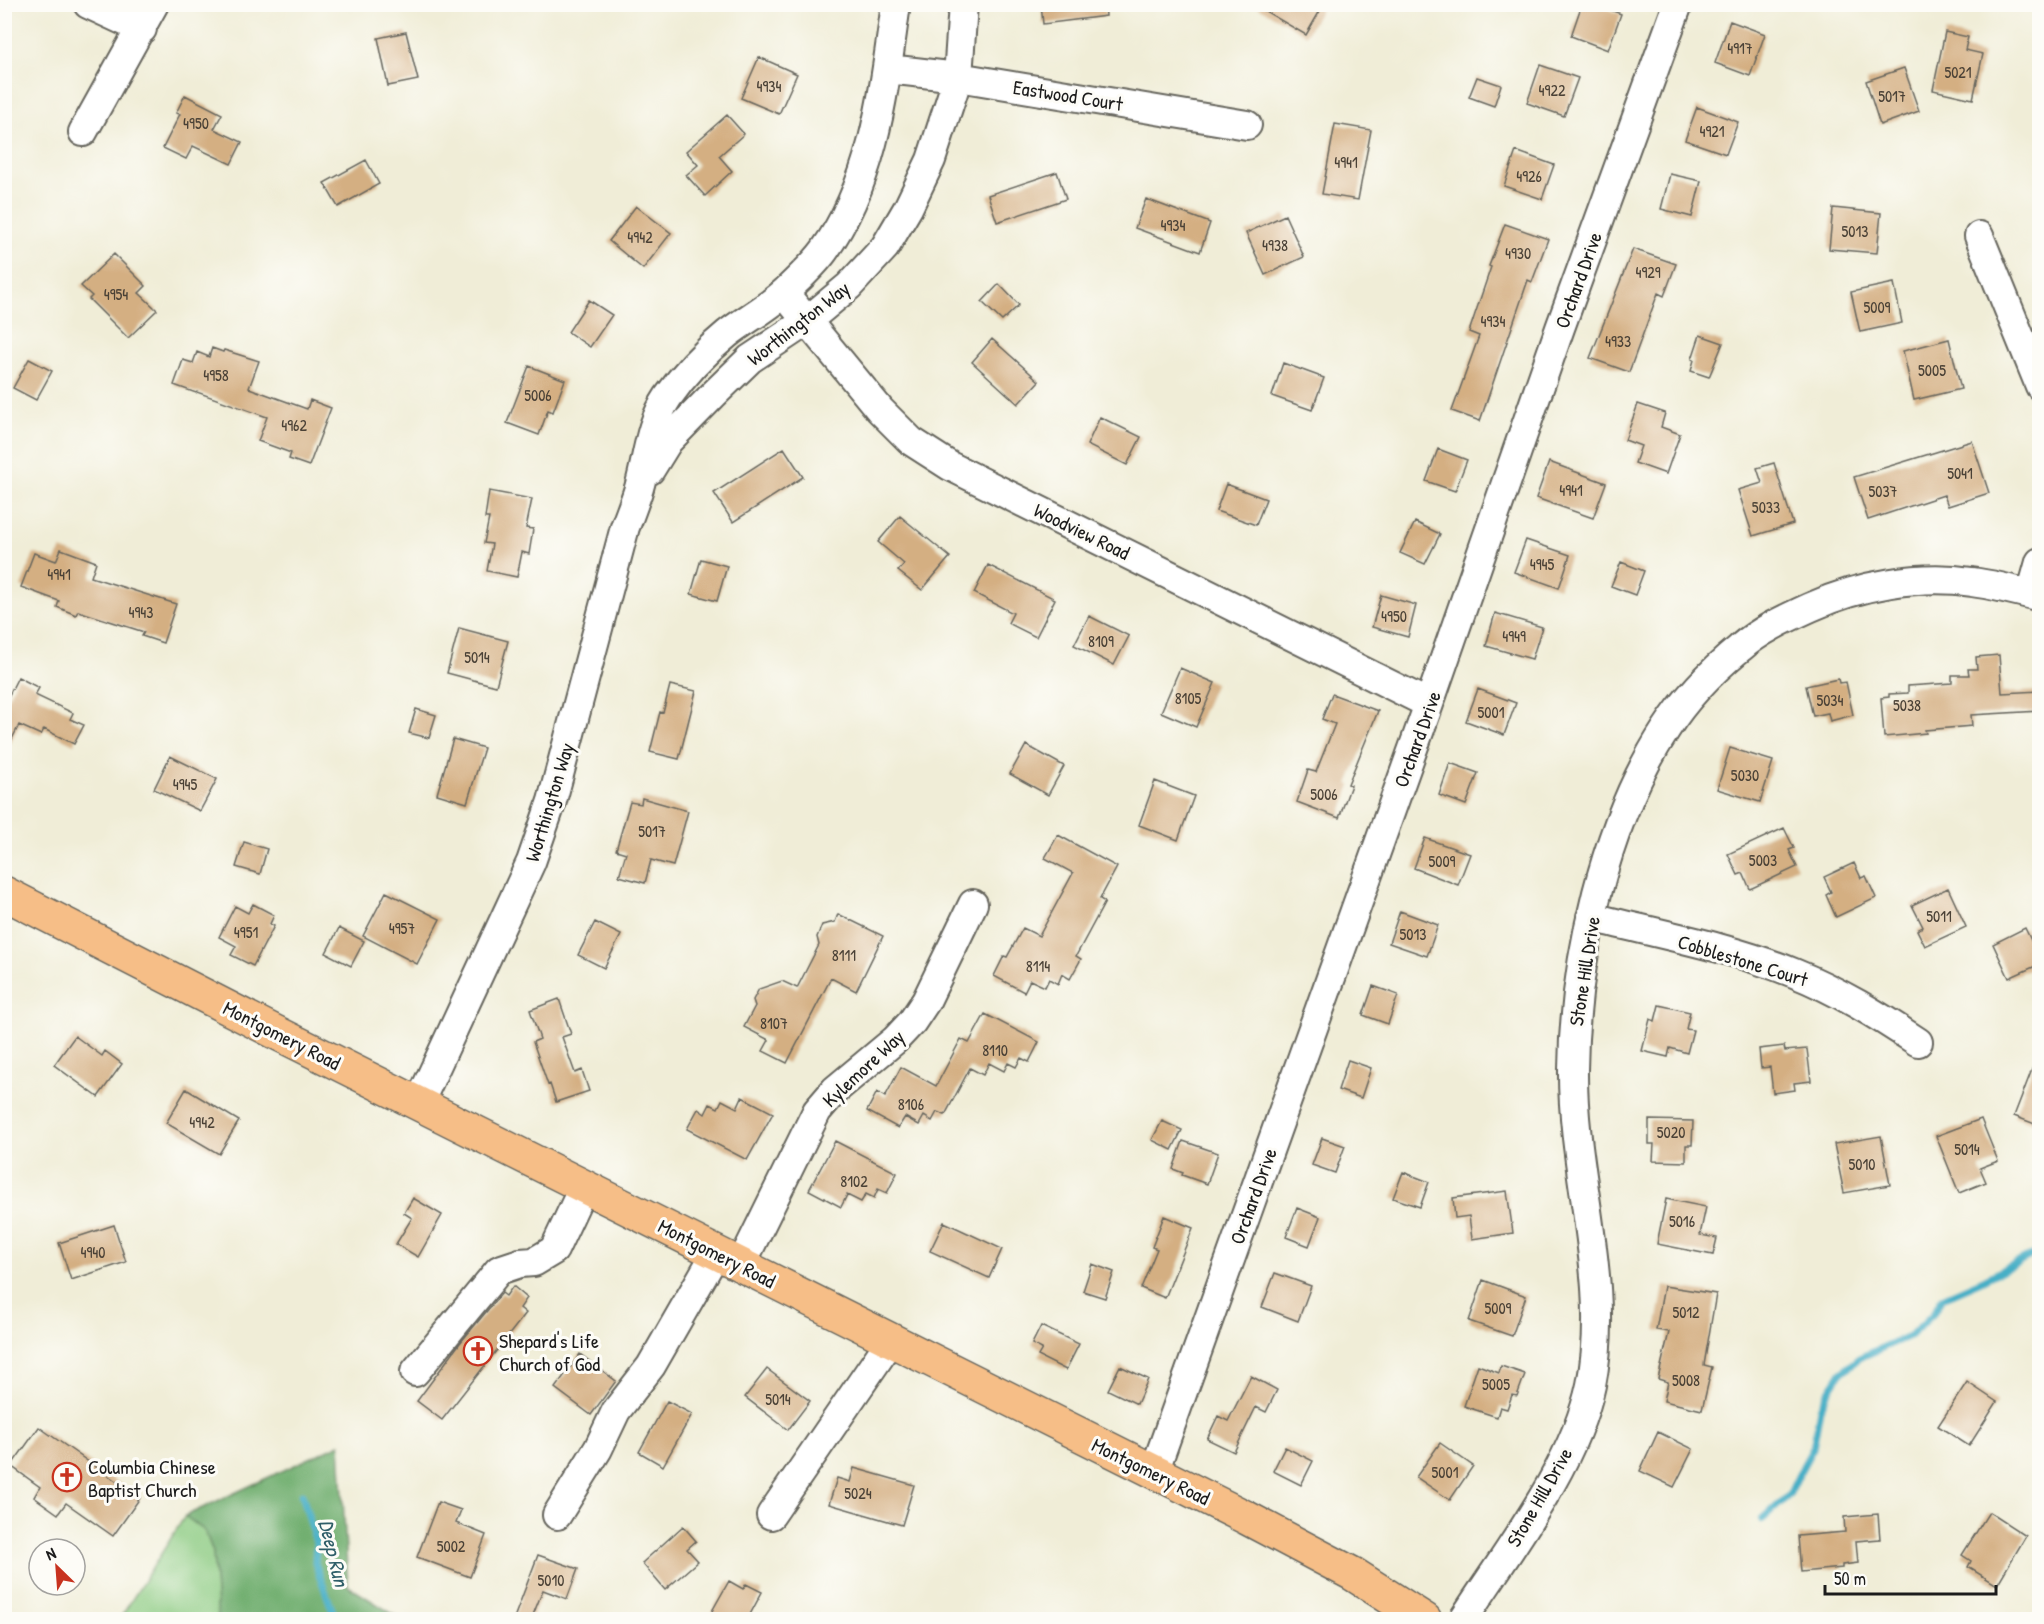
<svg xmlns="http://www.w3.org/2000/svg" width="2044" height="1624" viewBox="0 0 2044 1624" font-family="'Patrick Hand',sans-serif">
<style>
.green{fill:#8ccb82;stroke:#54744f;stroke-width:1.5}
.forest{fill:#71af70;stroke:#466646;stroke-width:1.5}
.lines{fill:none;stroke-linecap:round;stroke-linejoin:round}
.stream{stroke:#47afc6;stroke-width:7}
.building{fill:#d4af82}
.minor-casing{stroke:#66655d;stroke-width:32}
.major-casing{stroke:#66655d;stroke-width:36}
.minor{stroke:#fff;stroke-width:28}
.major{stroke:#f6be87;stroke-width:33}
.labels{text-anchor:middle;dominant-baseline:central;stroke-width:6;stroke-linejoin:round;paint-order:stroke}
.number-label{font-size:16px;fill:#4a4136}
.street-label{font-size:20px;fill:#1c1c1c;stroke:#fdfcf7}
.poi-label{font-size:20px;fill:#1c1c1c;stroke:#fdfcf7;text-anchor:start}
.water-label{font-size:21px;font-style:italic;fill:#2f5e68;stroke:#fdfcf7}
</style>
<rect width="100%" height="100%" fill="#fdfcf7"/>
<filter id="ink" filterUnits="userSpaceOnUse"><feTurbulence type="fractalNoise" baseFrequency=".0167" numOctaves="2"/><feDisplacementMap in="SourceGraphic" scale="12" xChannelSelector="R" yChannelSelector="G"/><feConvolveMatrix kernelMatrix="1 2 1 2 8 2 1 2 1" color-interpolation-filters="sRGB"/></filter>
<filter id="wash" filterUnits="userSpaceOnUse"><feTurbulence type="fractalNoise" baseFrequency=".008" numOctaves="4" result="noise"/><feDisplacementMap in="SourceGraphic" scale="24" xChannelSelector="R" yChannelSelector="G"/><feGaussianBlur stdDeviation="1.35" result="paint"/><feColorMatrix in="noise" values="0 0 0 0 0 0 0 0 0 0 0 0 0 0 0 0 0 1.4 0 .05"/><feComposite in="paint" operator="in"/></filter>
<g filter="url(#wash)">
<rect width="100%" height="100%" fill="#f0edd7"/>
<!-- green -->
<path class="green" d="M185,1516L205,1531L213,1552L218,1619L119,1620Z"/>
<!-- forest -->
<path class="forest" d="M340,1444L348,1586L401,1619H218L213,1552L205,1531L185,1516Z"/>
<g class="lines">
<!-- stream -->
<path class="stream" d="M302,1494L316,1543L315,1563L336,1620
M1762,1520L1789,1495L1803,1466L1813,1448L1820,1409L1827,1394L1840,1374L1859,1358L1911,1335L1932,1315L1942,1298L1981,1281L2040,1251"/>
</g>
<g id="blocks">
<!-- building -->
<path class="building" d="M1041,4H1105L1106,16L1043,24Z
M1253,4H1324L1306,35Z
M1582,4H1595L1621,14L1608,50L1571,36Z
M1730,21L1765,34L1750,76L1715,63Z
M406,32L418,80L388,86L378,38Z
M1945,32L1968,37L1965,50L1983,54L1973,99L1933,90Z
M759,57L797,74L779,114L741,98Z
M1540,65L1578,78L1564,116L1527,103Z
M1904,68L1919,111L1880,125L1866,81Z
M1477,77L1501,85L1494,106L1469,97Z
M185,95L222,114L214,129L242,142L231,164L193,146L186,159L163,148L180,114L176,113Z
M1697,107L1738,122L1726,154L1685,140Z
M727,115L744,134L719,156L732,171L705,196L686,175L698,165L686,151Z
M1335,124L1371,130L1358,200L1322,194Z
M1516,151L1554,165L1542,199L1504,186Z
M366,160L379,184L338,207L324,183Z
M1057,172L1066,199L997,222L988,195Z
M1670,174L1701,181L1692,217L1661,209Z
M1146,199L1210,223L1200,252L1135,228Z
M636,206L671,233L643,269L609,241Z
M1833,208L1881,213L1877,253L1829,249Z
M1285,215L1304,257L1265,275L1246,233Z
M1505,224L1548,239L1532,282L1528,280L1480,421L1452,411L1479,336L1469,332L1491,267L1489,266Z
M1633,249L1676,264L1664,296L1658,293L1629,372L1590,358Z
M114,254L146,286L139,293L157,310L128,338L89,299L92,296L81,286Z
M1894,283L1902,323L1860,332L1851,292Z
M999,284L1019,305L1002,321L982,302Z
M589,300L612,315L590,347L568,332Z
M1700,335L1723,343L1709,377L1691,371L1694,360L1692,359Z
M992,339L1039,381L1018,404L972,362Z
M1949,339L1961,389L1914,400L1903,351Z
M212,348L223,352L224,350L259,361L249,388L307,409L310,400L331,408L309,466L289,459L291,453L258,441L267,417L197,392L196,393L174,385L183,360L193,363L197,352L209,357Z
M29,359L52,371L36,400L13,388Z
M1283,363L1324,378L1312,410L1272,396Z
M529,366L565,380L553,412L548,410L539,435L507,423Z
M1638,404L1665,413L1661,427L1680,434L1666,474L1635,463L1641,446L1625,440Z
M1100,417L1141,437L1127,465L1087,445Z
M1972,441L1989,493L1948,506L1944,495L1868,520L1854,477Z
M784,448L803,477L733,522L714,493Z
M1438,449L1467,460L1455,491L1426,481Z
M1549,462L1606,483L1593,518L1536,498Z
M1774,463L1793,524L1753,536L1738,490L1762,483L1757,468Z
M1226,484L1266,499L1256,525L1216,511Z
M489,491L532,499L526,528L533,529L529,554L522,552L517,577L487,571L492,544L484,543L489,518H485Z
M900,516L950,557L922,590L898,571L904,564L878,542Z
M1415,522L1440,534L1425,564L1400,553Z
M1526,540L1570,555L1559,588L1514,572Z
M61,549L96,562L91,577L176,604L163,643L142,636L144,632L78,611L76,615L57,607L59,601L21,587L34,553L56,561Z
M701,559L727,566L717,601L691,594Z
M1621,562L1644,571L1635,595L1611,586Z
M988,565L1055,599L1036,637L1008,623L1013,613L974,593Z
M1381,595L1416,605L1408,637L1372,627Z
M1495,613L1542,627L1532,659L1486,646Z
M1089,616L1129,636L1114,665L1074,645Z
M459,628L508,641L496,686L447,673Z
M1999,655L2002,693L2040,691V711L1971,715L1972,726L1925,730L1926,733L1884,737L1881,698L1889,697V694L1908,693V686L1952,683V675H1969L1968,669H1977L1976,657Z
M1180,668L1215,683L1196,727L1161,712Z
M18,677L39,688L35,695L73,713L70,719L84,725L74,744L44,729L41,735L19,725L4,755V705Z
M1838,679L1839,683L1846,682L1853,715L1830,721L1828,713L1813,716L1806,686Z
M670,685L696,691L679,759L650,752L660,712L663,713Z
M1478,689L1516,703L1504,735L1466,721Z
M1332,694L1378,711L1348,784L1351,785L1339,818L1297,802L1308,770L1316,772L1335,724L1322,719Z
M416,709L436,715L429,738L409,733Z
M453,739L484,748L467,803L437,794Z
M1026,745L1064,766L1048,795L1010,774Z
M1730,748L1773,761L1760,802L1717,789Z
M170,756L217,779L200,811L154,789Z
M1450,763L1478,773L1466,805L1439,795Z
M1155,781L1194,796L1178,840L1139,825Z
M642,798L688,811L673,866L651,860L645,883L619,876L626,853L616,850L630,802L641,804Z
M1784,828L1794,848L1789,850L1797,867L1750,889L1743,873L1738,875L1728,854Z
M1058,835L1117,867L1100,899L1105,902L1076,956L1081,959L1070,979L1062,974L1058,984L1049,979L1045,987L1030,980L1024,992L994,976L1004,956L1007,957L1023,928L1039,936L1073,873L1045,858Z
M1425,838L1470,854L1458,885L1414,868Z
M244,842L267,849L260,874L236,867Z
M1854,863L1861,878L1866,876L1876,898L1836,917L1826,895L1831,892L1824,877Z
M1948,888L1966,927L1925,946L1917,930L1923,927L1912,905Z
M386,892L440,919L417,964L363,936Z
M253,904L274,915L270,924L274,926L253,966L231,955L236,946L219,937L235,906L248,913Z
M1400,911L1438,925L1427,956L1389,943Z
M838,914L883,936L856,991L831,978L787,1063L763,1051L769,1040L744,1027L755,1006L753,1000L759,989L782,981L797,988L819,945L817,937L822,925L835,922Z
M595,922L621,935L604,968L578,955Z
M339,928L364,941L351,966L326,953Z
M2025,928L2040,959V964L2009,978L1993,944Z
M1373,986L1398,995L1388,1024L1363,1015Z
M559,999L571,1034L562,1037L575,1073L582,1070L589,1091L556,1102L550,1084L548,1085L533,1042L540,1039L530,1010Z
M1659,1005L1690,1012L1686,1029L1693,1030L1687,1053L1670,1048L1668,1057L1642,1051L1650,1019L1655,1021Z
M985,1014L1039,1042L1029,1062L1021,1058L1016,1067L1008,1063L1004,1071L989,1063L983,1075L970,1068L945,1115L937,1112L932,1121L924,1116L919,1125L905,1117L898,1128L867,1111L877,1092L885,1097L901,1067L936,1086L961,1039L969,1043Z
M75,1036L102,1056L105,1051L122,1064L98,1097L54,1065Z
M1784,1046L1785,1051L1807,1049L1811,1081L1794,1083L1795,1090L1773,1093L1770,1067L1761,1068L1759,1049Z
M2038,1054H2040V1126L2014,1116Z
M1348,1060L1371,1068L1361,1098L1338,1090Z
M186,1089L239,1121L219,1154L166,1123Z
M742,1097L773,1113L747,1160L687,1129L698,1109L705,1114L710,1104L718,1108L722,1100L737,1108Z
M1981,1119L1998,1161L1980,1168L1986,1182L1959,1193L1936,1136Z
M1649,1120L1693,1121L1692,1145H1686V1162L1653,1161L1654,1144H1649Z
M1162,1121L1182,1130L1172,1150L1152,1140Z
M1881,1136L1890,1185L1844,1193L1834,1144Z
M1322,1138L1345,1146L1335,1173L1312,1165Z
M835,1141L897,1173L887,1193L878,1189L874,1198L866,1194L861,1202L847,1195L841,1207L809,1190Z
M1183,1141L1218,1153L1207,1184L1182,1175L1183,1173L1173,1169Z
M1403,1172L1429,1182L1420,1207L1393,1198Z
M1507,1191L1513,1233L1472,1239L1469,1216L1455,1218L1453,1198Z
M413,1198L442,1215L418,1257L396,1244L412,1218L404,1213Z
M1666,1199L1706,1207L1700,1235L1717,1238L1713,1255L1657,1244Z
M1297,1208L1320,1217L1309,1246L1286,1237Z
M1164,1216L1193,1228L1165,1298L1141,1288L1157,1249L1152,1247Z
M944,1222L1002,1249L989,1278L930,1251Z
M114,1225L126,1262L71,1280L59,1243Z
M1092,1264L1114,1272L1105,1298L1083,1291Z
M1275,1273L1311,1286L1298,1321L1262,1307Z
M1483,1280L1526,1296L1512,1336L1469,1321Z
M513,1286L527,1298L520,1308L526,1313L442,1420L417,1401L460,1343L502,1293L506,1296Z
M1664,1286L1716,1294L1704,1365L1712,1367L1702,1410L1664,1401L1668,1382L1658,1379L1669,1332L1656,1330Z
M1041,1326L1079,1344L1066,1370L1038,1356L1042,1349L1032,1344Z
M580,1354L616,1381L591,1415L555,1388Z
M1478,1365L1499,1373L1501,1366L1525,1374L1517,1396L1512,1395L1507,1409L1500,1407L1497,1417L1464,1406Z
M1120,1366L1148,1379L1137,1404L1108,1390Z
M767,1369L810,1401L788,1430L745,1397Z
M1251,1376L1277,1390L1266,1412L1256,1407L1234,1452L1207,1439L1218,1416L1228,1421Z
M1967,1382L1997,1402L1969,1446L1938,1426Z
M667,1401L692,1414L663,1466L639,1452Z
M39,1427L140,1498L113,1536L66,1503L58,1514L34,1497L40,1487L11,1466Z
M1658,1432L1693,1449L1674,1487L1640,1471Z
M1440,1443L1473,1466L1450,1500L1416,1477Z
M1285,1447L1313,1461L1301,1485L1273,1471Z
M854,1468L914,1485L902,1525L829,1504L837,1478L850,1482Z
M438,1502L461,1510L456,1523L486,1535L470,1577L417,1557Z
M1989,1512L2026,1536L1997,1585L1968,1567L1971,1561L1962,1555Z
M1878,1514L1880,1539L1856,1541L1858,1563L1842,1565V1568L1801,1572L1798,1536L1845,1532L1844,1517Z
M683,1526L696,1541L687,1549L698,1561L665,1590L642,1563Z
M538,1555L578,1569L567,1599L543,1590L531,1620H519L514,1618Z
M729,1581L743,1589L746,1584L762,1592L747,1620H707Z"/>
</g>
</g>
<g filter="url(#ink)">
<use href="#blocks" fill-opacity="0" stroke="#66655d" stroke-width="1.5"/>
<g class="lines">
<!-- minor casing -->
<g class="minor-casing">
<path id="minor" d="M88,4L142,29
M888,69L958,77L1247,125
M83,132L154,4
M1979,236L2040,386
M784,293L880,410L911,441L950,466L1429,704
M650,470L668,441L715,393L750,359L807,321L849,286L885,247L908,208L931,160L958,77L963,4
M2031,594L2040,562
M1591,917C1659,934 1730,947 1794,973C1839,991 1879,1016 1918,1042
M419,1103L531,862L552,801L625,527C630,514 635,501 639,488C648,457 649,425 668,397C684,374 705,352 727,334C746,319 768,308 786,291C798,279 813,266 824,251C875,180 884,89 896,4
M741,1265L817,1111L835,1090L895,1040L912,1022L926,1001L973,904
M415,1372L499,1270L520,1263L534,1262L554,1250L584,1186
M1154,1472L1429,704L1560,328L1678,4
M557,1515L598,1449L616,1411L651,1366L716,1253
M771,1515L891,1340
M1463,1620C1508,1550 1574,1466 1591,1385C1612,1281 1572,1175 1573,1070C1574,960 1605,822 1666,729C1685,699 1712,671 1740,648C1760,630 1787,618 1811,607C1859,585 1920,574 1972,582C1995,585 2018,591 2040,597"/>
</g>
<!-- major casing -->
<g class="major-casing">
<path id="major" d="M4,893L275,1032L1247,1518L1353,1574L1425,1620"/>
</g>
<!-- minor -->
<use href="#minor" class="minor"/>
<!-- major -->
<use href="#major" class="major"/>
</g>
</g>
<!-- icons -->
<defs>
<g id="church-ring" transform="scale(1.5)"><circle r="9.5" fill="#fdfcf7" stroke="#c8321e" stroke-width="1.5"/><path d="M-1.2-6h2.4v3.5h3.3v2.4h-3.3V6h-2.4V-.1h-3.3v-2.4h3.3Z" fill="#c8321e"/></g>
</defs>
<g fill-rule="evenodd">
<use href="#church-ring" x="478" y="1351"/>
<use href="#church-ring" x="67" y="1477"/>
</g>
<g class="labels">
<!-- number labels -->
<g class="number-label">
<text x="1740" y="48">4917</text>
<text x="1958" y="72">5021</text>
<text x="769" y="86">4934</text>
<text x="1552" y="90">4922</text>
<text x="1892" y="96">5017</text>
<text x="196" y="123">4950</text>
<text x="1712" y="131">4921</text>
<text x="1346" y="162">4941</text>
<text x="1529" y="176">4926</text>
<text x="1173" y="225">4934</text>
<text x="1855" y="231">5013</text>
<text x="640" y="237">4942</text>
<text x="1275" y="245">4938</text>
<text x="1518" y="253">4930</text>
<text x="1648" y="272">4929</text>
<text x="116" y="294">4954</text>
<text x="1877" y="307">5009</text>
<text x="1493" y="321">4934</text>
<text x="1618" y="341">4933</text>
<text x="1932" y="370">5005</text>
<text x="216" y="375">4958</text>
<text x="538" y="395">5006</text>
<text x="294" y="425">4962</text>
<text x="1960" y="473">5041</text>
<text x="1571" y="490">4941</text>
<text x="1883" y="491">5037</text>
<text x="1766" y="507">5033</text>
<text x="1542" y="564">4945</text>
<text x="59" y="574">4941</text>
<text x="141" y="612">4943</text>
<text x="1394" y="616">4950</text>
<text x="1514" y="636">4949</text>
<text x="1101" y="641">8109</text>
<text x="477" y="657">5014</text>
<text x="1188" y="698">8105</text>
<text x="1830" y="700">5034</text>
<text x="1907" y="705">5038</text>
<text x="1491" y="712">5001</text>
<text x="1745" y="775">5030</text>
<text x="185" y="784">4945</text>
<text x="1324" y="794">5006</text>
<text x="652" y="831">5017</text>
<text x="1763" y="860">5003</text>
<text x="1442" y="861">5009</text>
<text x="1939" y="916">5011</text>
<text x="402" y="928">4957</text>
<text x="246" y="932">4951</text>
<text x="1413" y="934">5013</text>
<text x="844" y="955">8111</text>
<text x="1038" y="966">8114</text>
<text x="774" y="1023">8107</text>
<text x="995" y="1050">8110</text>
<text x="911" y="1104">8106</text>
<text x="202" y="1122">4942</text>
<text x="1671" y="1132">5020</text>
<text x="1967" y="1149">5014</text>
<text x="1862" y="1164">5010</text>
<text x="854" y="1181">8102</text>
<text x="1682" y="1221">5016</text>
<text x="93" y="1252">4940</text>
<text x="1498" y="1308">5009</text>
<text x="1686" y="1312">5012</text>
<text x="1686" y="1380">5008</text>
<text x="1496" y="1384">5005</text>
<text x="778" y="1399">5014</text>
<text x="1445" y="1472">5001</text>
<text x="858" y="1493">5024</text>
<text x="451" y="1546">5002</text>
<text x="551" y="1580">5010</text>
</g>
<!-- street labels -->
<g class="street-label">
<text transform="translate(1068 95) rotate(9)">Eastwood Court</text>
<text transform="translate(1578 280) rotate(-70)">Orchard Drive</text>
<text transform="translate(798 323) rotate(-38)">Worthington Way</text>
<text transform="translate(1082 531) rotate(26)">Woodview Road</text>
<text transform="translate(1417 739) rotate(-70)">Orchard Drive</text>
<text transform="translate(549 802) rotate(-73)">Worthington Way</text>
<text transform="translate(1743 960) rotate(17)">Cobblestone Court</text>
<text transform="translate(1584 971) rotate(-81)">Stone Hill Drive</text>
<text transform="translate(282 1035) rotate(27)">Montgomery Road</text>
<text transform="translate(863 1068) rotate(-43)">Kylemore Way</text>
<text transform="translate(1253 1196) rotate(-70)">Orchard Drive</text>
<text transform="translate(717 1253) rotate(27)">Montgomery Road</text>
<text transform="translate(1151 1471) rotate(26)">Montgomery Road</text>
<text transform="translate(1539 1497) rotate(-60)">Stone Hill Drive</text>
</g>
<!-- poi labels -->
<g class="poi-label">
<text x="499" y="1340">Shepard's Life<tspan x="499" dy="23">Church of God</tspan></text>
<text x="88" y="1466">Columbia Chinese<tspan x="88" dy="23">Baptist Church</tspan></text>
</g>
<!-- water labels -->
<g class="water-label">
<text transform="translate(334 1553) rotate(76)">Deep Run</text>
</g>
</g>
<!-- margin -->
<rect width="2044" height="1624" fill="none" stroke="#fdfcf7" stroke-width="24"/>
<!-- north arrow -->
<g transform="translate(57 1567) rotate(335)"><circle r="28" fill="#fdfcf7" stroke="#a3a29f" stroke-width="1.5"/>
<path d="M0-4.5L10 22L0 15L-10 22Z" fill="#c8321e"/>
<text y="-9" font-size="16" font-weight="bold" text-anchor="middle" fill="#1c1c1c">N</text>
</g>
<!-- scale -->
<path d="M1825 1585v9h171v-9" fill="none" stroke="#1c1c1c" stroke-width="3"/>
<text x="1834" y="1585" font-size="18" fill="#1c1c1c" stroke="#fdfcf7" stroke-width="4.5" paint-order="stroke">50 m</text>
</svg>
